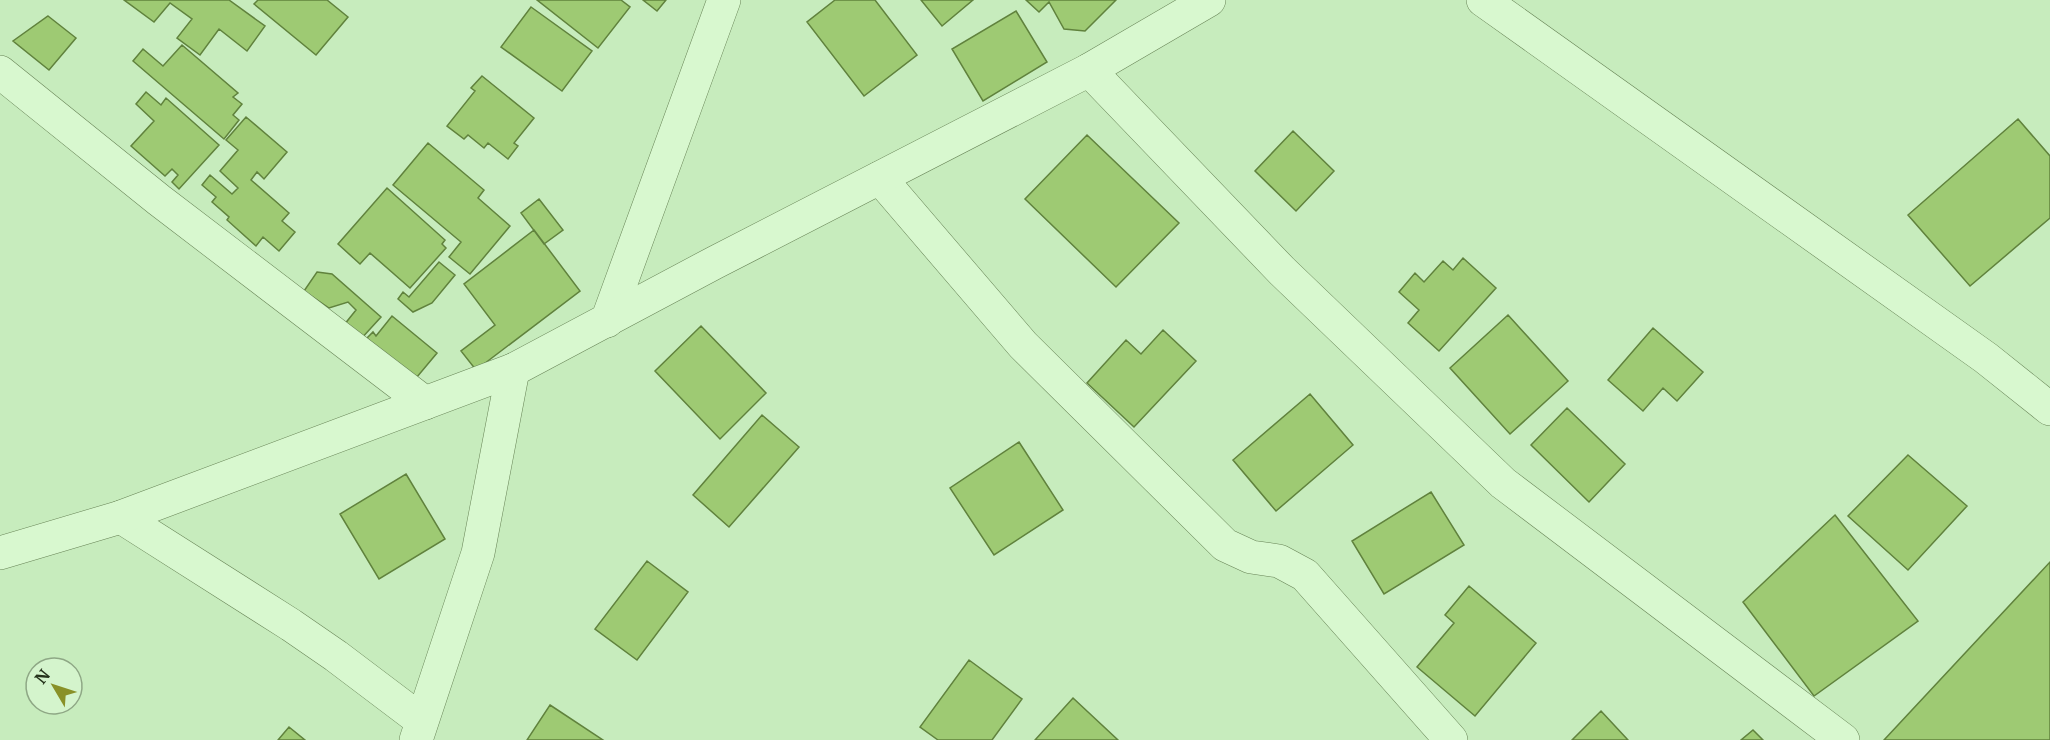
<svg xmlns="http://www.w3.org/2000/svg" width="2050" height="740" viewBox="0 0 2050 740" font-family="Merriweather,serif">
<style>
.building{fill:#9eca73;stroke:#60823d;stroke-width:1.5}
.lines{fill:none;stroke-linecap:round;stroke-linejoin:round}
.minor-casing{stroke:#688457;stroke-width:34}
.tertiary-casing{stroke:#688457;stroke-width:34}
.minor{stroke:#d8f8cf;stroke-width:33}
.tertiary{stroke:#d8f8cf;stroke-width:33}
</style>
<rect width="100%" height="100%" fill="#c7ecbd"/>
<!-- building -->
<path class="building" d="M124,0H229L265,26L247,51L219,29L200,55L177,38L192,19L170,3L154,22Z
M258,0H327L348,17L316,55L254,4Z
M537,0H621L630,7L598,48Z
M643,0H666L657,11Z
M835,0H875L917,55L864,96L807,22Z
M921,0H973L942,26Z
M1026,0H1116L1085,31L1064,29L1049,2L1039,12Z
M531,7L592,51L562,91L501,47Z
M1016,11L1047,62L983,101L952,49Z
M48,16L76,38L49,70L13,41Z
M182,45L238,93L233,97L242,104L233,115L239,120L224,139L133,61L143,49L163,66Z
M482,76L534,118L514,143L518,146L508,159L488,143L484,148L468,135L464,139L447,126L475,91L471,88Z
M146,92L161,105L166,98L219,145L179,189L172,182L178,175L172,169L165,176L131,146L154,121L136,104Z
M246,117L287,152L264,179L257,172L251,180L289,213L282,221L295,232L279,251L263,237L256,246L227,220L229,217L212,202L216,197L202,185L210,175L232,194L238,188L220,171L238,150L226,140Z
M2018,119L2050,156V218L1970,286L1908,215Z
M1293,131L1334,171L1296,211L1255,171Z
M1087,135L1179,223L1116,287L1025,199Z
M428,143L484,190L478,198L510,226L470,274L449,257L461,242L393,185Z
M387,188L445,240L442,244L446,248L410,288L370,253L360,264L338,244Z
M539,199L563,230L544,244L521,213Z
M534,230L580,291L476,370L461,351L495,325L464,284Z
M1463,258L1496,288L1439,351L1408,323L1419,310L1399,292L1415,273L1424,282L1443,261L1453,270Z
M439,262L455,275L432,303L413,312L398,299L403,292L409,297Z
M317,272L332,274L381,317L360,340L344,325L356,310L348,302L329,308L304,291Z
M1508,315L1568,381L1510,434L1450,368Z
M392,316L437,353L412,383L367,338L373,332L376,336Z
M701,326L766,393L720,439L655,371Z
M1653,328L1703,372L1677,401L1663,388L1643,411L1608,380Z
M1163,330L1196,361L1134,427L1087,383L1126,340L1141,354Z
M1310,394L1353,445L1276,511L1233,460Z
M1567,408L1625,464L1589,502L1531,445Z
M762,415L799,447L729,527L693,495Z
M1019,442L1063,510L994,555L950,488Z
M1908,455L1967,506L1908,570L1848,516Z
M406,474L445,539L379,579L340,514Z
M1431,492L1464,545L1384,594L1352,541Z
M1835,515L1918,621L1814,696L1743,602Z
M647,561L688,592L637,660L595,629Z
M2050,562V740H1884Z
M1469,586L1536,643L1475,716L1417,667L1454,623L1445,615Z
M969,660L1022,699L992,740H938L920,727Z
M1073,698L1118,740H1035Z
M550,705L603,740H527Z
M1601,711L1628,740H1572Z
M289,727L305,740H278Z
M1753,730L1763,740H1741Z"/>
<g class="lines">
<!-- minor casing -->
<g class="minor-casing">
<path id="minor" d="M1483,0L1986,358L2050,409
M1089,70L1282,271L1503,483L1843,740
M0,72L159,200L425,403
M880,178L1023,345L1225,545L1251,557L1279,561L1305,575L1451,740
M607,321L724,0
M121,517L291,625L336,656L422,721
M416,740L478,553L513,370"/>
</g>
<!-- tertiary casing -->
<g class="tertiary-casing">
<path id="tertiary" d="M0,553L121,517L513,370L714,263L1089,70L1209,0"/>
</g>
<!-- minor -->
<use href="#minor" class="minor"/>
<!-- tertiary -->
<use href="#tertiary" class="tertiary"/>
</g>
<!-- north arrow -->
<g transform="translate(54 686) rotate(309)"><circle r="28" fill="#d4f4cc" stroke="#8ea785" stroke-width="1.5"/>
<path d="M0-4.5L10 22L0 15L-10 22Z" fill="#899128"/>
<text y="-9" font-size="16" font-weight="bold" text-anchor="middle" fill="#25331b">N</text>
</g>
</svg>
